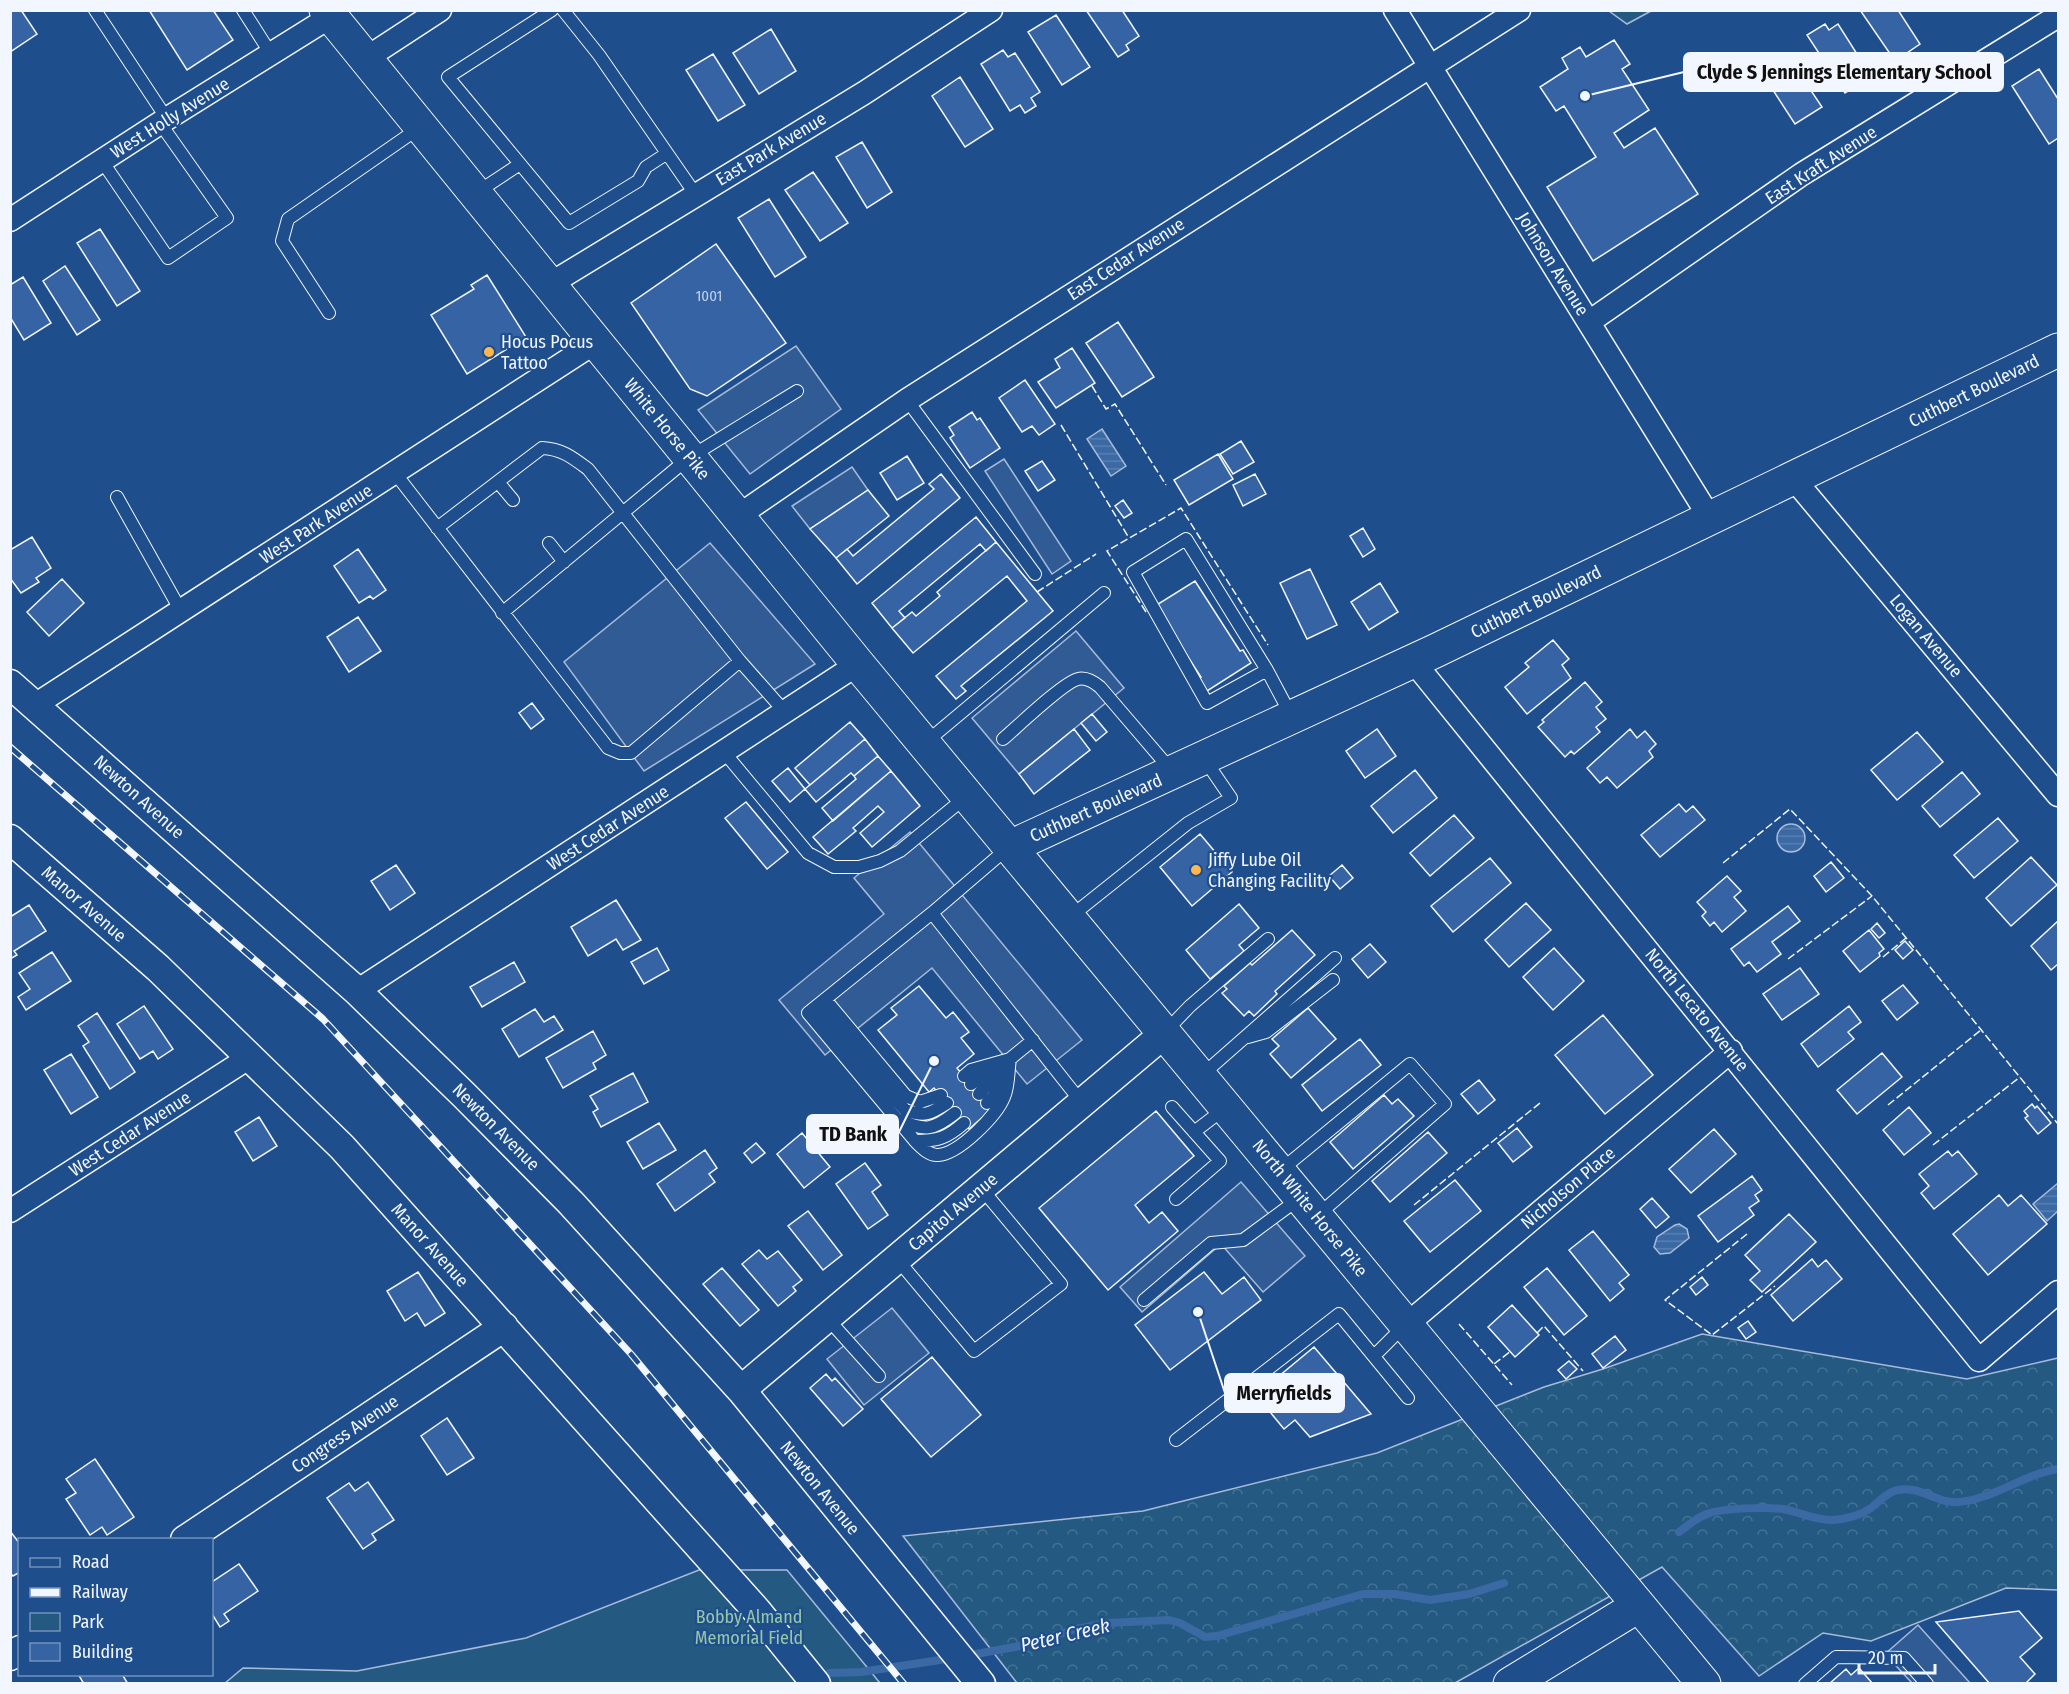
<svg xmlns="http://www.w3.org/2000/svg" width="2069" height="1694" viewBox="0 0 2069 1694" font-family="'Fira Sans Condensed',sans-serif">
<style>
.green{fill:#245a82;stroke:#a8bbd7;stroke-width:1.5}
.forest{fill:url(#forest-crowns);stroke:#a8bbd7;stroke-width:1.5}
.parking{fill:#305b95;stroke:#a8bbd7;stroke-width:1.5}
.water{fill:url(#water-rules);stroke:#a8bbd7;stroke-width:1.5}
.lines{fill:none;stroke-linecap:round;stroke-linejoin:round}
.stream{stroke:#3b69a3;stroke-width:8}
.building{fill:#3563a3;stroke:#f2f6ff;stroke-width:1.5}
.service-casing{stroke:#f2f6ff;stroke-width:14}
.minor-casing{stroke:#f2f6ff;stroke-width:25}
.tertiary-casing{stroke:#f2f6ff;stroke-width:31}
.secondary-casing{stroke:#f2f6ff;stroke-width:35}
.primary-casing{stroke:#f2f6ff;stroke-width:35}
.trunk-casing{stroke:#f2f6ff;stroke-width:35}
.service{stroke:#1f4e8c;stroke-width:12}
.minor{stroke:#1f4e8c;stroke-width:22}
.tertiary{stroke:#1f4e8c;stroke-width:28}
.secondary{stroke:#1f4e8c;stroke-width:33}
.primary{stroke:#1f4e8c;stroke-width:33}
.trunk{stroke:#1f4e8c;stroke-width:33}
.rail-casing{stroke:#f2f6ff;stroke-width:7}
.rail{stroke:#1f4e8c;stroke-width:4.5;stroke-dasharray:14;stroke-linecap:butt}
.fence{stroke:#f2f6ff;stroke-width:1.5;stroke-dasharray:8 3;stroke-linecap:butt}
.poi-dot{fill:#ffb74d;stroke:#1f4e8c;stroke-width:2}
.labels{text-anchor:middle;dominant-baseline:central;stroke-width:4.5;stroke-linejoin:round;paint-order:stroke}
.number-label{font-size:15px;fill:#c3d1e8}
.street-label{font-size:18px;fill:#f2f6ff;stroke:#1f4e8c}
.poi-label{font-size:18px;fill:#f2f6ff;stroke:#1f4e8c;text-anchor:start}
.park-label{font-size:18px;fill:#97c8a6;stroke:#1f4e8c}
.water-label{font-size:20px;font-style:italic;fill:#f2f6ff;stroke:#1f4e8c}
.leader{fill:none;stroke:#f2f6ff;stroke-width:2}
.callout-dot{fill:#f2f6ff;stroke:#1f4e8c;stroke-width:2}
.callout{fill:#f2f6ff;stroke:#f2f6ff;stroke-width:2}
.callout-label{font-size:20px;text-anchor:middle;font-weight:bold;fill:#111}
</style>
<defs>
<pattern id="forest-crowns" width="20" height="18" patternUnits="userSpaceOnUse" patternTransform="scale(1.5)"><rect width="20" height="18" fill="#245a82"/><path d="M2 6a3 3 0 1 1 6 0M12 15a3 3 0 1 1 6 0" fill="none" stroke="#447295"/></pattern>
<pattern id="water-rules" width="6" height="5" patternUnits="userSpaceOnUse" patternTransform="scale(1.5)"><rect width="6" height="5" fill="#3b69a3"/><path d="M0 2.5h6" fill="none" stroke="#587fb1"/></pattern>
</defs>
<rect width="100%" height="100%" fill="#1f4e8c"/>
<!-- green -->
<path class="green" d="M1609,11H1651L1627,24Z
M699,1570H787L880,1683L224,1684L243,1668L357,1671L526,1638Z"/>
<!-- forest -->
<path class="forest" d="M1702,1334L1967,1379L2058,1358V1590L2006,1588L1871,1641L1823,1633L1759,1676L1662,1567L1455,1683H1017L903,1536L1143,1511L1377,1453L1544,1387L1603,1369Z"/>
<!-- parking -->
<path class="parking" d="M796,346L841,409L750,474L698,410Z
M1004,459L1071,561L1052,574L985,471Z
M852,467L868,490L810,529L792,506Z
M710,543L815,664L644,771L564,662Z
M1076,631L1124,688L1019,774L972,718Z
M910,832L1082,1040L1027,1084L932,968L825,1055L779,1000L884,914L854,878Z
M1241,1182L1305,1256L1263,1292L1221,1244L1142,1312L1120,1287Z
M892,1308L929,1353L864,1405L827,1359Z
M1918,1625L1970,1683H1912L1885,1654Z"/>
<!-- water -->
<path class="water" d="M1102,429L1126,466L1111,476L1087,439Z
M1777 838a14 14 0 1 1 28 0a14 14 0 1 1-28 0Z
M2058,1183V1211L2047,1221L2033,1204Z
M1679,1224L1687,1229L1689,1238L1670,1253L1660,1254L1654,1247L1657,1237L1675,1225Z"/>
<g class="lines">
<!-- stream -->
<path class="stream" d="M1679,1532C1689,1525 1698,1516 1710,1513C1725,1508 1767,1507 1783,1509C1799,1512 1815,1520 1832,1520C1846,1519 1860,1516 1871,1508C1879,1502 1887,1492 1897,1490C1920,1485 1937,1504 1959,1502C1994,1499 2024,1474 2058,1469
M965,1656L1020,1646L1076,1629L1107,1623L1169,1620L1180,1623L1205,1637L1217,1636L1363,1594H1395L1430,1600L1469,1594L1504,1583
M817,1678L830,1673L861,1672L953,1658"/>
</g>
<!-- building -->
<path class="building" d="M10,10H21L37,34L10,52Z
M149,10H213L233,40L187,70Z
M1086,10H1122L1139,36L1126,45L1129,50L1118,57Z
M1860,10H1898L1920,44L1895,61Z
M1056,15L1090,67L1062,85L1028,32Z
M1825,24L1829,30L1838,24L1871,76L1845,93L1807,35Z
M771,29L796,71L759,94L733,53Z
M1614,40L1630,64L1622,69L1649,110L1614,133L1624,148L1655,128L1698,194L1593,261L1547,187L1596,157L1564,106L1556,111L1540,87L1568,69L1562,58L1580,47L1586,57Z
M1003,50L1008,57L1015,53L1040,92L1031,98L1036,106L1025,113L1020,105L1010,111L981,64Z
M713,54L745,105L718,121L686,70Z
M1776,55L1780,61L1788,56L1822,107L1795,124L1758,67Z
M2039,69L2058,99V138L2049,144L2012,86Z
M960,77L993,129L965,147L932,96Z
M862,142L892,192L867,208L836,157Z
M813,172L848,223L820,241L785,190Z
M769,199L806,257L775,277L738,218Z
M100,229L140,291L117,306L77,243Z
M716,244L786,343L707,396L690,389L631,303Z
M65,266L100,320L77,335L43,281Z
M487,275L526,337L467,374L431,315L474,289L471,285Z
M23,277L51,323L24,340L10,317V285Z
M1118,322L1154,377L1122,397L1086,343Z
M1072,348L1095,383L1056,408L1038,382L1060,368L1055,359Z
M1025,380L1055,424L1039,435L1032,426L1022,432L999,398Z
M972,412L977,420L980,418L1000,448L970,468L950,438L954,435L949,427Z
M1241,441L1254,462L1233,474L1220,454Z
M1218,454L1233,479L1189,505L1174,480Z
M907,456L924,483L897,500L880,473Z
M1042,461L1055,480L1038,491L1025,471Z
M941,474L960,498L857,584L836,558L847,549L853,556L934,489L929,484Z
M1255,474L1266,494L1243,506L1233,485Z
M868,490L889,516L836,558L810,529Z
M1123,500L1132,513L1124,518L1115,506Z
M976,517L996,542L986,551L980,544L899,611L905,618L892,628L872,603Z
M1363,528L1375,549L1363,557L1350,536Z
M32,537L51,568L36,578L39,582L21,593L10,578V550Z
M996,542L1053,611L961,686L966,691L956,699L936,676L1027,601L1007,576L913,653L892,628L912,612L916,616L940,596L937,592Z
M358,549L386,590L373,599L370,596L359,603L334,566Z
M1310,569L1337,625L1307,639L1280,583Z
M62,579L84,603L49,636L27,612Z
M1195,581L1240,651L1243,650L1251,663L1207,691L1198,678L1201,677L1155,606Z
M1380,583L1398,612L1369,630L1351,602Z
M358,617L381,651L349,672L327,637Z
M1553,640L1569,659L1562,665L1571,678L1527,714L1505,687L1529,667L1525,663Z
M1585,682L1602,702L1596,707L1606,719L1596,727L1600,732L1574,754L1571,751L1565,757L1538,727L1544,722L1542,720Z
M532,703L544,719L531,729L519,713Z
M1092,714L1107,732L1096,741L1081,723Z
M850,722L865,739L810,785L795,768Z
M1074,729L1090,750L1034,794L1019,774Z
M1377,729L1396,756L1365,778L1346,751Z
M1630,729L1637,738L1645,731L1656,744L1649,751L1653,757L1617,788L1607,777L1600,783L1587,768Z
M1917,732L1943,762L1897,800L1871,770Z
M865,739L878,756L854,776L851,773L816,802L805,789Z
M878,756L891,771L833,821L822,808L856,779L854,776Z
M788,768L805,789L790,802L772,781Z
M1415,770L1437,798L1393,833L1371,806Z
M891,771L920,806L872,847L860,833L884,812L878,806L853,828L856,831L828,854L813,837Z
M1962,772L1980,794L1940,827L1922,806Z
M746,802L788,852L767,869L725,818Z
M1679,804L1686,812L1693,806L1705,820L1660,857L1641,835Z
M1454,815L1474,838L1430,876L1410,853Z
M1998,818L2018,841L1974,878L1954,855Z
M1200,834L1232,872L1192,906L1160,867Z
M2031,857L2057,885L2011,926L1986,898Z
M1490,858L1511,883L1453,932L1431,906Z
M1831,862L1844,878L1826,892L1814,876Z
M396,865L415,893L390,910L371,881Z
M1342,865L1353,878L1340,889L1329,876Z
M1727,876L1741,891L1734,897L1746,911L1722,932L1714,922L1710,926L1702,916L1706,912L1697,902Z
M616,900L641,940L623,950L616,939L588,956L571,927Z
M1526,903L1551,930L1509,967L1485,940Z
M1239,904L1259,928L1239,945L1244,951L1210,979L1186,950Z
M29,905L46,931L14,951L17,955L10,959V917Z
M1788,906L1800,921L1772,942L1781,954L1757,972L1749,962L1744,966L1731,949Z
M2058,921V964L2051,970L2031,946Z
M1877,923L1885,933L1879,938L1871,929Z
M1292,930L1315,955L1275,991L1277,994L1254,1016L1249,1011L1244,1016L1222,993L1227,989L1224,986L1250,963L1252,965Z
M1869,930L1884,949L1879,953L1880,956L1860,972L1843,951Z
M1905,941L1913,950L1903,959L1895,950Z
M1370,944L1386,962L1368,978L1352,959Z
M657,948L669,970L644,984L631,962Z
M1554,948L1584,981L1553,1010L1523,977Z
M52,952L71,981L26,1010L18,997L30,989L19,973Z
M514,962L525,982L482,1007L470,987Z
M1800,968L1819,994L1782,1020L1763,994Z
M1903,985L1918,1003L1897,1020L1882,1001Z
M919,986L946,1018L953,1012L969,1032L961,1038L974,1054L957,1068L992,1109L969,1129L934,1088L929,1092L878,1030L897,1015L891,1008Z
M144,1006L173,1049L158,1059L153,1051L140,1059L117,1024Z
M1849,1006L1861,1022L1848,1032L1854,1039L1818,1067L1801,1044Z
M1308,1008L1336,1039L1291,1078L1270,1054L1279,1046L1272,1039Z
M535,1009L544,1022L554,1016L563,1030L519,1057L502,1029Z
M97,1013L135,1072L110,1089L83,1046L89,1042L78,1026Z
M1603,1015L1653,1075L1605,1114L1555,1055Z
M593,1031L606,1055L593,1063L596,1069L563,1088L546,1058Z
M1360,1039L1381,1065L1322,1111L1302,1085Z
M1882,1053L1902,1077L1857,1114L1837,1090Z
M71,1054L98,1097L71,1114L44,1070Z
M633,1073L648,1102L601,1127L593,1112L598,1109L590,1096Z
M1479,1080L1495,1100L1478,1114L1461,1094Z
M1384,1095L1392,1104L1398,1099L1414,1116L1353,1169L1330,1142Z
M2032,1104L2035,1108L2037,1106L2051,1123L2038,1134L2025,1118L2028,1116L2024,1111Z
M1909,1107L1931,1133L1904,1155L1883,1130Z
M1156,1111L1194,1156L1135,1205L1149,1223L1162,1212L1178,1231L1108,1290L1039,1208Z
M259,1117L277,1146L253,1161L235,1132Z
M659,1123L676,1150L643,1169L627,1142Z
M1517,1128L1532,1147L1513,1162L1498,1143Z
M1714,1129L1736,1154L1691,1193L1669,1169Z
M1428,1132L1447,1153L1390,1202L1372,1181Z
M802,1133L830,1167L804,1188L777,1154Z
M756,1143L765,1153L752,1163L744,1153Z
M705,1150L717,1168L709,1174L715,1182L675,1211L657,1184Z
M1948,1151L1952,1156L1958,1151L1977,1174L1934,1209L1921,1193L1929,1186L1919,1174Z
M865,1163L881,1185L872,1192L888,1215L868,1229L836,1184Z
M1752,1176L1762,1190L1755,1195L1759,1201L1749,1208L1754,1215L1718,1242L1698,1216Z
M1455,1180L1481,1211L1430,1252L1404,1221Z
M1999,1195L2008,1206L2021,1195L2047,1224L1988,1275L1953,1234Z
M1652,1198L1669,1217L1656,1228L1640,1209Z
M808,1211L842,1255L823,1270L788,1226Z
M1789,1214L1816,1242L1762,1292L1750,1280L1760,1271L1745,1255Z
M1593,1231L1629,1275L1619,1283L1624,1289L1610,1301L1569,1250Z
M759,1250L767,1259L778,1251L802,1280L793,1287L796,1291L778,1306L742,1264Z
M1812,1259L1818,1267L1826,1260L1842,1279L1793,1321L1771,1295Z
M722,1268L759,1310L740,1326L703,1284Z
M1547,1268L1587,1316L1564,1335L1524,1287Z
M418,1272L445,1313L425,1326L417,1313L405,1321L387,1291Z
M1204,1272L1222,1294L1244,1277L1261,1300L1170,1370L1135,1325Z
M1702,1277L1708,1285L1696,1295L1690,1287Z
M1512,1305L1539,1335L1515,1357L1488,1327Z
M1748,1321L1756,1332L1746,1339L1738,1328Z
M1615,1336L1626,1350L1603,1368L1592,1354Z
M1314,1347L1371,1414L1310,1437L1295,1420L1284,1429L1256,1395Z
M932,1357L981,1415L931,1457L881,1399Z
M1569,1361L1577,1369L1566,1379L1558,1370Z
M826,1374L832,1381L835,1378L863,1409L843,1426L810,1388Z
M447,1418L474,1458L447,1475L421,1436Z
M95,1459L134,1517L107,1535L102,1527L90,1535L66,1499L76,1493L66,1479Z
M368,1482L394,1520L372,1534L376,1540L363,1549L327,1498L349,1483L355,1491Z
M10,1531L20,1544V1572L13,1576L10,1573Z
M239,1564L258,1591L224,1614L229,1621L220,1627L212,1614V1582Z
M2019,1611L2042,1638L2020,1657L2035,1674L2025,1684H1990L1936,1622Z
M1859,1668L1873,1684H1829L1846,1669L1851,1675Z
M78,1674H122L128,1684H84Z"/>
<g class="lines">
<!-- service casing -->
<g class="service-casing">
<path id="service" d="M95,10L167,119
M243,10L271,54
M552,10L448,77L569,223L638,181L646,167L666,154
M563,10L599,55L696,195
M102,161L168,258L227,218L160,123
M476,193L520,164
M329,313L282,241L288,219L419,128
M907,400L1035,574
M395,473L608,748L620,753H631L740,661L785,712
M498,482L513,500
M117,497L181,611
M437,528L542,448C562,449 572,457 588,469L740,661
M549,543L564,562
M502,613L690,457L797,391
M1267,670L1207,703L1133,572L1186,539L1267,670L1292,717
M1003,739C1017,727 1064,682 1078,679C1086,677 1094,682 1100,687L1171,770
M925,743L1104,593
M724,752L808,853L834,867H859L880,861L900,851L967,796
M1009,847L932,913L808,1013L915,1141C921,1147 929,1156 938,1155C959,1154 997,1115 1004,1097C1009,1086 1008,1071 1010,1059L1033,1040
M932,913L1082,1103
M1070,917L1188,823L1231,798L1205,760
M825,999L906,1096L920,1102L941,1095
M816,1007L905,1110C925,1117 930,1114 947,1103
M1165,1032L1190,1006L1268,939
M1248,1037L1266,1032L1333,980
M1202,1075L1335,958
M964,1076L971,1070L1010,1059
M971,1084L993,1069
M979,1094L1001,1071
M987,1103L994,1096L1004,1074
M1172,1107L1220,1161L1176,1199
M899,1120C925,1131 932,1131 955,1113
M1194,1132L1224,1109
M915,1141C938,1141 947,1138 964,1123
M1281,1170L1410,1064L1445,1104L1318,1215
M897,1259L974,1351L1061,1284L981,1188
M1144,1300L1211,1243L1243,1240L1300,1198
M827,1318L879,1376
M1374,1356L1405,1325
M1176,1440L1339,1314L1408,1398
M1805,1684L1836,1657L1904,1658L1927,1684"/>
</g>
<!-- minor casing -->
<g class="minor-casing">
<path id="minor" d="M1395,10L1710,518
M365,59L440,10
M10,220L160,123L330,17
M550,284L864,93L991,10
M1589,322L1802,174L2058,16
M1793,478L2058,795
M738,516L907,400L1519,10
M1413,661L1979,1360L2058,1292
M35,705L596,342
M357,991L858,664
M10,1211L250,1057
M1406,1325L1731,1051"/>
</g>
<!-- tertiary casing -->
<g class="tertiary-casing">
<path id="tertiary" d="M10,684L357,991L464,1095L571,1203L741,1390L981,1684
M10,839L158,968L342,1147L757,1611L816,1684
M741,1390L1165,1033
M185,1540L504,1327
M10,1656L20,1650"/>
</g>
<!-- secondary casing -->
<g class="secondary-casing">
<path id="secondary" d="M1010,847L1435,651L2058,350"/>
</g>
<!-- primary casing -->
<g class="primary-casing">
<path id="primary" d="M1510,1684L1638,1606"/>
</g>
<!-- trunk casing -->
<g class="trunk-casing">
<path id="trunk" d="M326,10L858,664L1704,1684"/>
</g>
<!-- service -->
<use href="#service" class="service"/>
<!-- minor -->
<use href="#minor" class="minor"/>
<!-- tertiary -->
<use href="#tertiary" class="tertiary"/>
<!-- secondary -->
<use href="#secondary" class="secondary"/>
<!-- primary -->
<use href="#primary" class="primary"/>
<!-- trunk -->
<use href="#trunk" class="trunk"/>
<!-- rail casing -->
<g class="rail-casing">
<path id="rail" d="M10,747L323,1019L631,1354L904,1684"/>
</g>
<!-- rail -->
<use href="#rail" class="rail"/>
<!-- fence -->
<path class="fence" d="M1092,386L1106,409L1115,404L1166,485
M1061,425L1129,538
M1037,592L1096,554
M1146,612L1107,551L1181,508L1268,645
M1723,863L1790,809L1872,896L2058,1124
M1883,957L1906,938
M1788,959L1872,896
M1888,1105L1981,1030
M1933,1145L2020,1077
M1414,1205L1540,1103
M1747,1234L1665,1300L1712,1335L1775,1286
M1459,1324L1512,1385
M1537,1333L1544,1326L1583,1371
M1494,1364L1511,1351"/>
</g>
<!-- markers -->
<g class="poi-dot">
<circle cx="489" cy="352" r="6"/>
<circle cx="1196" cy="870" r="6"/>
</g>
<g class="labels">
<!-- number labels -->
<g class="number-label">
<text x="709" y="296">1001</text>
</g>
<!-- street labels -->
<g class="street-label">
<text transform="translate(170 118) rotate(-32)">West Holly Avenue</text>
<text transform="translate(771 149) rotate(-31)">East Park Avenue</text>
<text transform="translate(1821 165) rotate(-33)">East Kraft Avenue</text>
<text transform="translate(1126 259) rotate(-33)">East Cedar Avenue</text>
<text transform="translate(1553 264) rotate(58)">Johnson Avenue</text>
<text transform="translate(1974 391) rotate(-26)">Cuthbert Boulevard</text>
<text transform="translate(667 429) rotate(51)">White Horse Pike</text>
<text transform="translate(316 524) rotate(-33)">West Park Avenue</text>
<text transform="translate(1536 602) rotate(-26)">Cuthbert Boulevard</text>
<text transform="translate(1926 636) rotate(50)">Logan Avenue</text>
<text transform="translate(139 797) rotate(42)">Newton Avenue</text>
<text transform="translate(1096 808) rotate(-24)">Cuthbert Boulevard</text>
<text transform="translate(608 828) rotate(-33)">West Cedar Avenue</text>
<text transform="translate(84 904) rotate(41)">Manor Avenue</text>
<text transform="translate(1697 1010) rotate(51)">North Lecato Avenue</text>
<text transform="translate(496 1127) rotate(45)">Newton Avenue</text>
<text transform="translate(130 1134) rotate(-33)">West Cedar Avenue</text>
<text transform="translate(1568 1188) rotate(-40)">Nicholson Place</text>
<text transform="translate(1310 1208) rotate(51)">North White Horse Pike</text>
<text transform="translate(953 1212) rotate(-40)">Capitol Avenue</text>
<text transform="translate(430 1245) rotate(48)">Manor Avenue</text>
<text transform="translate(345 1434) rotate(-34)">Congress Avenue</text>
<text transform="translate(820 1488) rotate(51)">Newton Avenue</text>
</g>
<!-- poi labels -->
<g class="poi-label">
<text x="501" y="342">Hocus Pocus<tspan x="501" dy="21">Tattoo</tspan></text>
<text x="1208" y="860">Jiffy Lube Oil<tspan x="1208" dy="21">Changing Facility</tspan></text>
</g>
<!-- park labels -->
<g class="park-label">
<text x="749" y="1617">Bobby Almand<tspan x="749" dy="21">Memorial Field</tspan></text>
</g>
<!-- water labels -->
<g class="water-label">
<text transform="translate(1065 1635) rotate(-13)">Peter Creek</text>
</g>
</g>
<!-- callouts -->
<path class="leader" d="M1585 96L1684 72M934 1061L898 1134M1198 1312L1225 1393"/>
<g class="callout-dot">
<circle cx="1585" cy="96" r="6"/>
<circle cx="934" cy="1061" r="6"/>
<circle cx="1198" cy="1312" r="6"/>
</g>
<g class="callout">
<rect x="1684" y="53" width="319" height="38" rx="6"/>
<rect x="807" y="1115" width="91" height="38" rx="6"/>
<rect x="1225" y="1374" width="119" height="38" rx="6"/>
</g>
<g class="callout-label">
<text x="1844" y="79">Clyde S Jennings Elementary School</text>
<text x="853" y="1141">TD Bank</text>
<text x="1284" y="1400">Merryfields</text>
</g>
<!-- border -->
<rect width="2069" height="1694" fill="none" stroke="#f2f6ff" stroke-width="24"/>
<!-- legend -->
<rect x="18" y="1538" width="195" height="138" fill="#1f4e8c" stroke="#7391ba" stroke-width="1.5"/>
<rect x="30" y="1558" width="30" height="9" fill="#1f4e8c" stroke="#7391ba" stroke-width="1.5"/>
<text x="72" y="1568" font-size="18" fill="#f2f6ff">Road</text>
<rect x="30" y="1588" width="30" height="9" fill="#f2f6ff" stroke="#7391ba" stroke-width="1.5"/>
<text x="72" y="1598" font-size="18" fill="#f2f6ff">Railway</text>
<rect x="30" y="1613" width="30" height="18" fill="#245a82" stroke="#7391ba" stroke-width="1.5"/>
<text x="72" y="1628" font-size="18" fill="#f2f6ff">Park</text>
<rect x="30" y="1643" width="30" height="18" fill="#3563a3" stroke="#7391ba" stroke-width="1.5"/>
<text x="72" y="1658" font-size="18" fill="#f2f6ff">Building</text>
<!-- scale -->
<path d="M1859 1664v9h76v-9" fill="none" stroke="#f2f6ff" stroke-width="3"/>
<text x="1868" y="1664" font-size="18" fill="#f2f6ff" stroke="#1f4e8c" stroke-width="4.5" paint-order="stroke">20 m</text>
</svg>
